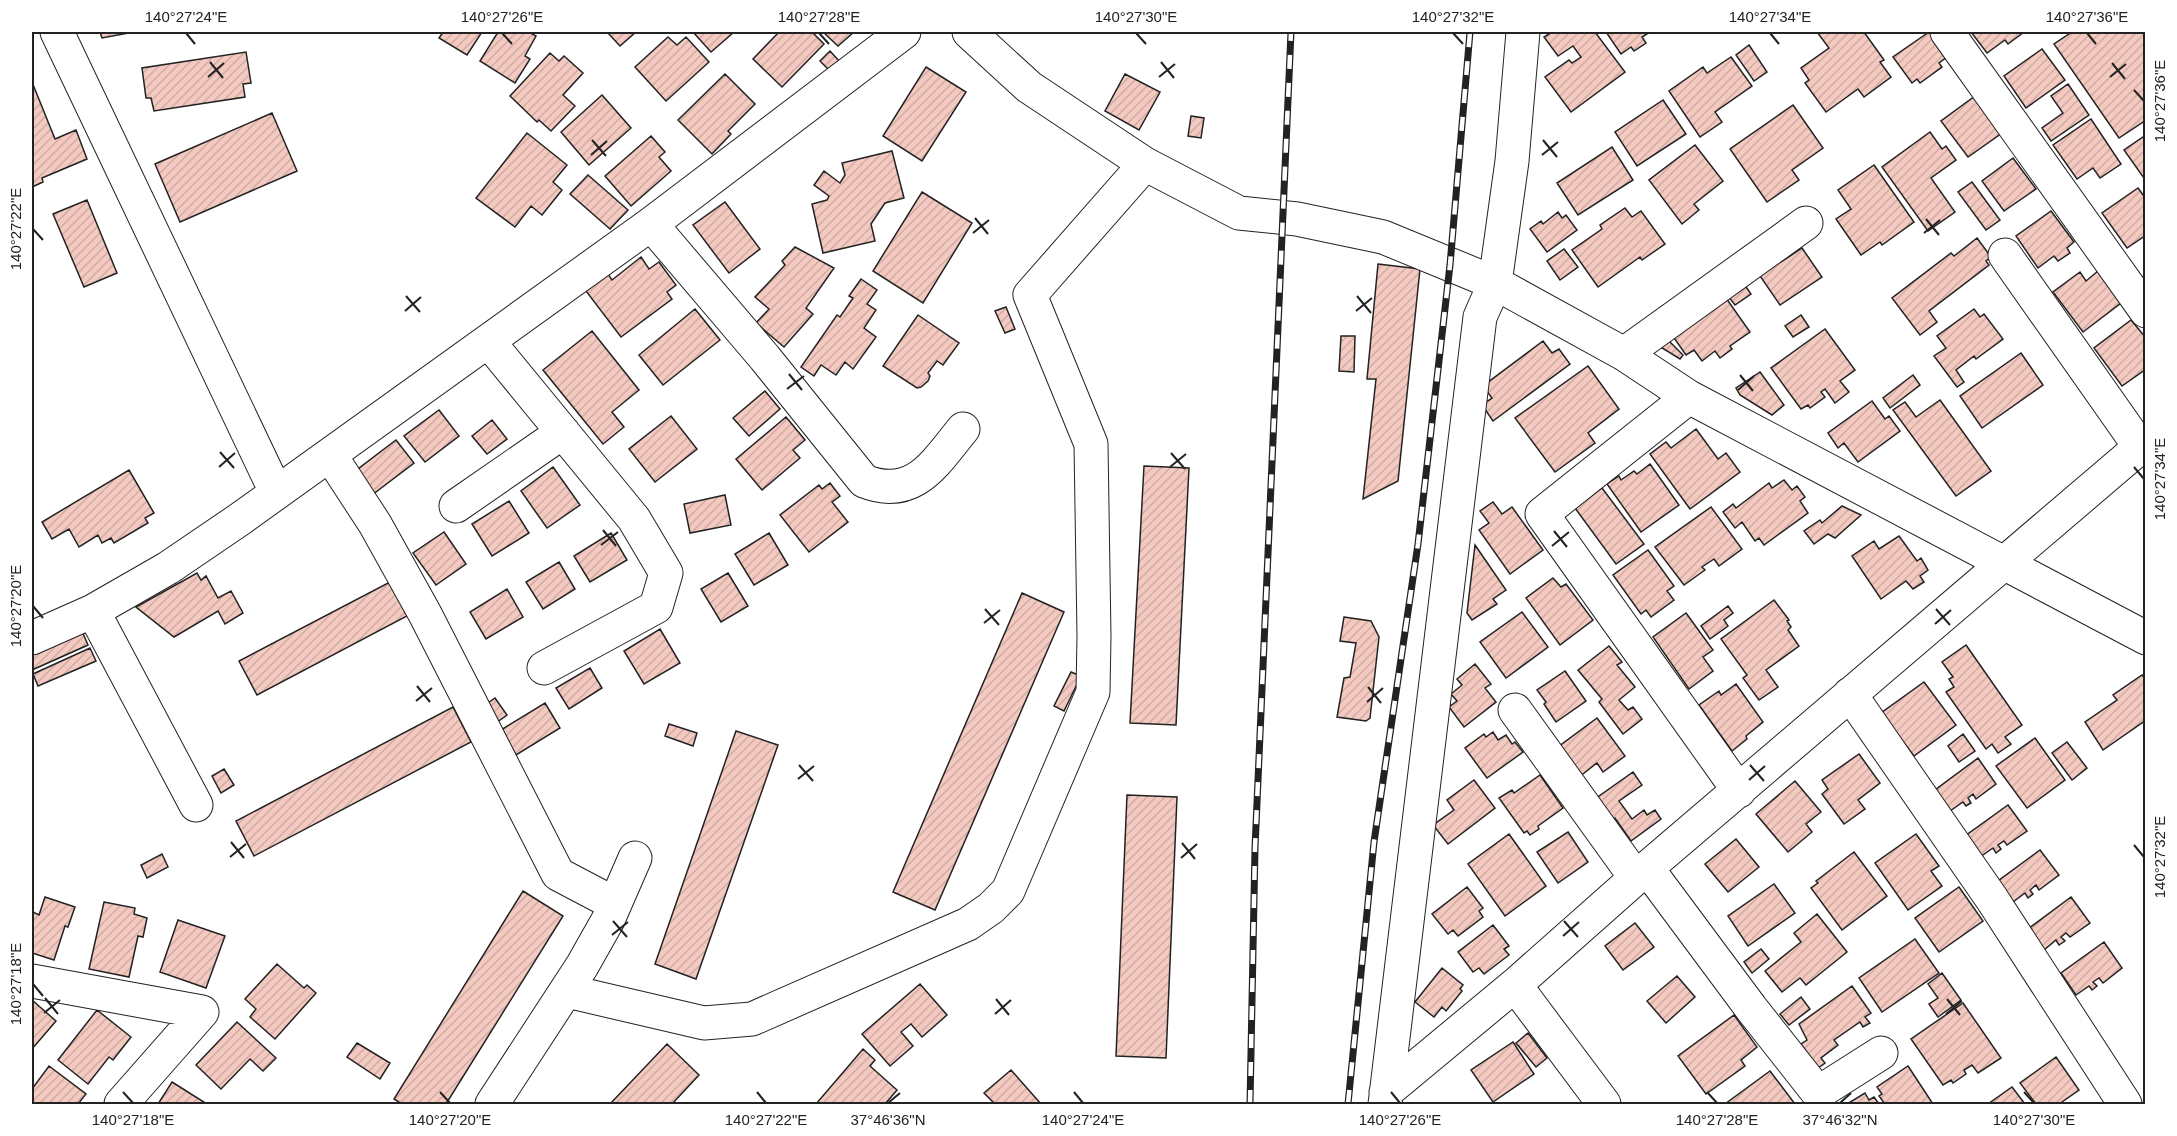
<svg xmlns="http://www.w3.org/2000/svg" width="2177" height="1136" viewBox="0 0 2177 1136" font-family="Helvetica,sans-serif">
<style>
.building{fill:url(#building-hatch);stroke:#222;stroke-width:1.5}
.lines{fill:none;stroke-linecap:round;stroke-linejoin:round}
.minor-casing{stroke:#222;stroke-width:35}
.minor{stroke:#fff;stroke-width:33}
.rail-casing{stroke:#222;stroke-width:7}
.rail{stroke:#fff;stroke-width:4.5;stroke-dasharray:14;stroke-linecap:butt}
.ticks{fill:none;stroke:#222;stroke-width:2}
.neatline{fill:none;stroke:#222;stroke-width:2}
.ticks-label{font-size:15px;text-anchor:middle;fill:#222}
</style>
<defs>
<pattern id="building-hatch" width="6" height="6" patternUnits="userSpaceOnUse" patternTransform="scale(1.5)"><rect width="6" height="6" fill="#f3c9c0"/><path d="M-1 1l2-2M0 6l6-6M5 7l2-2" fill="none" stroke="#d0aca5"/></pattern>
</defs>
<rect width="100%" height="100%" fill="#fff"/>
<!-- building -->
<path class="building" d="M100,32H134L102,38Z
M443,32H482L467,55L439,38Z
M498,32H529L536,36L525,56L530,59L515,83L480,61Z
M607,32H636L620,46Z
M693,32H734L711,52Z
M779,32H812L824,44L782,87L753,59Z
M823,32H854L838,46Z
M1552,32H1595L1625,72L1571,112L1545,77L1569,60L1572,63L1581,57L1573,46L1558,56L1544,37Z
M1606,32H1650L1642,37L1646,43L1634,51L1631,47L1621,54Z
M1817,32H1864L1884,60L1880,62L1891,77L1864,97L1858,89L1826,112L1805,83L1809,80L1801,68L1829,48Z
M1929,32L1947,57L1939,63L1942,67L1920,83L1917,79L1912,83L1893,57Z
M1971,32H2024L2008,44L2005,40L1987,53Z
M2072,32H2146V120L2119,138L2054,44Z
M668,37L677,45L686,37L709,62L666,101L635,67Z
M1749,45L1767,72L1754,81L1736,55Z
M2042,49L2065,80L2026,108L2004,76Z
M830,51L841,63L831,72L820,61Z
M246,52L251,83L243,84L245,97L154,111L151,98H146L142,68Z
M550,53L559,61L564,56L583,73L563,95L575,106L551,131L539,120L537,122L510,96Z
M1731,57L1752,86L1715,112L1722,122L1700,137L1669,91L1703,67L1707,73Z
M926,67L966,92L922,161L883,136Z
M725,74L755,104L728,131L731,134L712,154L678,120Z
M1125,74L1160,92L1139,130L1105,111Z
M32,82L55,139L76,130L87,159L42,178L43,182L32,187Z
M2068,84L2089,115L2051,141L2042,128L2063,113L2051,96Z
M602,95L631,128L589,165L561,132Z
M1975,96L2002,133L1968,157L1941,121Z
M1663,100L1686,134L1637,166L1615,132Z
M1793,105L1823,148L1792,170L1799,180L1767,202L1730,149Z
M272,113L297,171L180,222L155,164Z
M1191,116L1204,118L1201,138L1188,136Z
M2091,119L2121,164L2100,178L2093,168L2077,179L2053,145Z
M1930,132L1942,149L1946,146L1956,160L1931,178L1955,212L1928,231L1882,167Z
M527,133L567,165L553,182L562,190L542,215L531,206L515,227L476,198Z
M2146,135V181L2124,150Z
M651,136L665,152L659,157L671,171L631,206L605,176Z
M1695,145L1723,181L1694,204L1699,210L1682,224L1649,180Z
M1612,147L1633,180L1578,215L1557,183Z
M892,151L904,198L885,203L871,224L875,241L823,253L812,204L827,200L829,196L814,185L824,171L840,183L845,175L842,163Z
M2013,158L2036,189L2004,211L1982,181Z
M1874,165L1914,222L1882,245L1880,242L1861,255L1836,219L1851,209L1838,190Z
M588,175L628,210L610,229L570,194Z
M1972,182L2000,220L1986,230L1958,192Z
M2138,188L2146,199V235L2127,248L2102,213Z
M922,192L972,223L923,303L873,271Z
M87,200L117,273L84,287L53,214Z
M725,202L760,249L729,273L693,225Z
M1625,208L1632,217L1641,211L1665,244L1642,260L1640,257L1598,287L1572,250L1602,229L1600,225Z
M2051,211L2074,242L2067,248L2070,253L2058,261L2054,256L2038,268L2016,236Z
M1558,212L1562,218L1566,215L1577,230L1547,252L1530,229L1541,221L1543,224Z
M1977,238L1991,257L1986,261L1989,265L1929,311L1937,322L1920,335L1892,298L1951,253L1954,256Z
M795,247L834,268L806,308L813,314L784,347L756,323L769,309L755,297L785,265L782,261Z
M1802,248L1822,277L1780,305L1758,273L1779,259L1781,262Z
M1564,249L1578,267L1560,280L1547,261Z
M641,257L649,269L659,262L676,285L667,292L672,299L621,337L586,291L608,274L612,280Z
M1378,264L1420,269L1398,481L1363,499L1376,379H1367Z
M2098,271L2121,303L2083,332L2053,292L2080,272L2086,281Z
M861,279L877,290L867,304L876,310L864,328L876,337L853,369L845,362L836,375L821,365L814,376L801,367L837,315L840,317L853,298L849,296Z
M1744,284L1751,294L1735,305L1728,296Z
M1726,298L1750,332L1730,346L1732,349L1720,358L1715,351L1702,361L1694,350L1686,355L1672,335Z
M1006,307L1015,329L1005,333L995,311Z
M695,309L720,340L663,385L639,355Z
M1974,309L1980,317L1984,314L2003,339L1976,359L1974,356L1956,370L1964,382L1957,387L1934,356L1946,348L1937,336Z
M918,315L959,343L943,365L937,361L928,373L930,376L928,381L921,387L917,388L883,366Z
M1801,315L1809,327L1793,337L1785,326Z
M2131,320L2146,338V369L2122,386L2094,348Z
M1825,329L1855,370L1840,381L1849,392L1835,403L1825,389L1821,392L1825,397L1810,408L1808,405L1801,409L1771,368Z
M592,331L639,390L612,412L624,427L603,444L543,370Z
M1341,336H1355L1354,372L1339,371Z
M1665,337L1683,355L1680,359L1659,346Z
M1543,341L1552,353L1559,349L1570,364L1493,421L1482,405L1492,398L1483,386Z
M2021,353L2043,385L1982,428L1960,396Z
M1588,366L1619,409L1588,433L1595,443L1555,472L1515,418Z
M1760,372L1784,405L1772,415L1740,395L1736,388Z
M1913,375L1920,385L1890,408L1883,398Z
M765,391L780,409L749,436L733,418Z
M1940,400L1991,471L1956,496L1893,410L1905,402L1916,417Z
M1872,401L1885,419L1889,416L1900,431L1858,462L1844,443L1838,448L1828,433Z
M439,410L459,436L425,462L404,436Z
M671,416L697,449L655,482L629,449Z
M786,417L805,440L793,450L800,458L762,490L736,459Z
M492,420L507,439L487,454L472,436Z
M1696,429L1718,459L1726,453L1740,472L1690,509L1650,454L1666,442L1671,448Z
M396,440L414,463L372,495L354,472Z
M1650,464L1679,505L1641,532L1607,484L1619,476L1621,480L1634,471L1637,474Z
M1144,466L1189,468L1176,725L1130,723Z
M553,467L580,505L547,528L521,491Z
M129,470L154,513L145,518L148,523L114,543L111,538L102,543L98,535L79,547L69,529L52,539L42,522Z
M1784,480L1792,490L1797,486L1805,497L1800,501L1808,513L1764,545L1759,538L1755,541L1742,522L1735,528L1723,512L1733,504L1736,508L1769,483L1772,488Z
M830,483L840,496L832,502L848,522L809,552L780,515L819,485L822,489Z
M1602,488L1644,544L1616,564L1575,508Z
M725,495L731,525L690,533L684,504Z
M509,501L529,533L492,556L472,524Z
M1493,502L1502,514L1512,507L1543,550L1510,574L1479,530L1489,523L1480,511Z
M1842,506L1861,515L1835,538L1828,534L1814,544L1804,531L1820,520L1822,523Z
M1711,507L1742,549L1719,566L1714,559L1702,567L1705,570L1684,585L1655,547Z
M444,532L466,564L436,585L413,553Z
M611,533L627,560L590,582L574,556Z
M769,533L788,565L754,585L735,554Z
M1899,536L1917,561L1921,558L1928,570L1920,576L1924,582L1913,589L1906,581L1881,599L1852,556L1874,541L1879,549Z
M1475,545L1506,590L1493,599L1497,604L1472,620L1467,613Z
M1648,550L1674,586L1667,591L1674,600L1651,617L1646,610L1641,614L1613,575Z
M559,562L575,589L543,609L526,582Z
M197,573L201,580L206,576L218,598L231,591L243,613L225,624L218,611L174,637L136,607Z
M728,573L748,606L721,622L701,589Z
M1553,578L1561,587L1566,584L1593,620L1560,645L1526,598Z
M390,582L407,616L257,695L239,661Z
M507,589L523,617L486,639L470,612Z
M1022,593L1064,612L935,910L893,892Z
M1774,600L1789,620L1787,621L1791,627L1788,630L1799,646L1766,670L1778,687L1759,700L1743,678L1747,675L1721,639Z
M1728,606L1733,613L1724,620L1728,626L1710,639L1701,626Z
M1522,612L1548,647L1506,678L1480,642Z
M1686,613L1713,650L1703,657L1713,671L1689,689L1653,637Z
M1344,617L1371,621L1379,637L1370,718L1366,721L1337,717L1344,678L1350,677L1356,643L1340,641Z
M660,629L680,663L644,684L624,651Z
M82,631L88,645L32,670V653Z
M1966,645L2022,725L2005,737L2011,744L1998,753L1992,744L1986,749L1946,692L1954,687L1949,679L1953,677L1942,662Z
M1609,646L1622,662L1617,665L1635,687L1619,700L1628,710L1633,707L1642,719L1623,734L1599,702L1602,699L1578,670Z
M90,648L96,661L38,686L33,674Z
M1475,664L1491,684L1485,688L1496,702L1464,727L1449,707L1457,701L1451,694L1462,685L1457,679Z
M590,668L602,688L569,709L556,688Z
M1565,671L1586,701L1556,722L1544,704L1546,702L1537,690Z
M1071,672L1081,676L1064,711L1054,706Z
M2142,675L2146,680V720L2103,750L2085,722L2117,700L2113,695Z
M1924,682L1956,725L1914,756L1881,713Z
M1736,684L1763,722L1746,736L1747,739L1732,751L1699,705L1719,691L1721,695Z
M495,698L507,715L493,725L481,708Z
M545,703L560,728L516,755L501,730Z
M453,707L471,742L254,856L236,821Z
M1597,718L1625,756L1603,772L1597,763L1579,777L1558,747Z
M669,724L697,733L693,746L665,736Z
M736,731L778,745L696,979L655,964Z
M1493,732L1498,740L1506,735L1512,744L1515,742L1523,752L1487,778L1465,748L1484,734L1486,737Z
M1963,734L1975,751L1959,762L1948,746Z
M2035,738L2065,780L2027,808L1996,766Z
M2067,742L2087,768L2072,780L2052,753Z
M1859,754L1880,783L1858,800L1865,809L1844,824L1822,794L1828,789L1822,780Z
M1978,758L1996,784L1976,799L1973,794L1968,798L1971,803L1966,806L1963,802L1950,811L1935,790Z
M224,769L234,785L221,793L212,776Z
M1633,772L1642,785L1619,801L1632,819L1644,810L1647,815L1655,810L1661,819L1631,841L1615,818L1611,821L1595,799Z
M1540,775L1563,808L1538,826L1539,829L1530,835L1527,831L1524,833L1499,798L1512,790L1514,793Z
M1474,780L1495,808L1448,844L1433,825L1454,810L1447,800Z
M1795,781L1821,812L1806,824L1812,832L1788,852L1756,814Z
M1127,795L1177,797L1166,1058L1116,1056Z
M2008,805L2027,831L2007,845L2004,841L1998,845L2001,849L1996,853L1993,848L1980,857L1965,836Z
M1568,832L1588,862L1558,883L1537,852Z
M1509,834L1546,886L1505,916L1468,864Z
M1916,834L1939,866L1931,871L1942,886L1908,910L1875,863Z
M1736,839L1759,867L1728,892L1705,864Z
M2040,850L2059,875L2039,890L2036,885L2030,890L2033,894L2028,898L2025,893L2013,902L1998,881Z
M1854,852L1887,896L1842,930L1811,888L1818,883L1816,881Z
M162,854L168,867L147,878L141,865Z
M1774,884L1795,913L1748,946L1728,916Z
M1467,887L1483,908L1479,911L1483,917L1458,936L1453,930L1448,934L1432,914Z
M1959,887L1983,921L1939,952L1915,918Z
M523,891L563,916L446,1104H402L394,1099Z
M45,897L75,907L68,927L65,926L54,960L32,953V916L33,912L39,915Z
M2071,897L2090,923L2070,937L2066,933L2061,937L2065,941L2059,945L2056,940L2044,950L2028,929Z
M104,902L135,908L134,914L147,918L143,937L138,936L129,977L89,969Z
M1817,914L1847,952L1806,985L1800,978L1782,992L1765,971L1801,942L1794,933Z
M178,920L225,936L206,988L160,972Z
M1635,923L1654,947L1623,970L1605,946Z
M1493,925L1509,946L1504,949L1509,955L1484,974L1479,968L1473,972L1458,952Z
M1915,939L1939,973L1882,1012L1859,978Z
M2104,942L2122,968L2103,983L2099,978L2093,982L2097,986L2092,990L2089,986L2076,995L2061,973Z
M1761,949L1769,959L1752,973L1744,962Z
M277,964L304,988L307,985L316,993L275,1039L250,1017L256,1009L245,999Z
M1442,968L1463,985L1460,989L1462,991L1446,1011L1442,1007L1434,1017L1415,1002Z
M1942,973L1961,1000L1938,1017L1929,1004L1938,998L1928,984Z
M1677,976L1695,997L1666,1023L1647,1001Z
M920,984L947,1015L922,1037L911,1024L901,1032L913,1046L890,1066L862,1034Z
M1852,986L1871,1013L1865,1017L1870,1023L1863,1027L1860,1022L1834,1040L1838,1045L1821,1058L1825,1063L1818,1068L1801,1044L1807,1040L1799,1024Z
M1801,997L1810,1009L1789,1025L1780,1014Z
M32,1000L56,1021L32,1049Z
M1963,1003L2001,1058L1978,1073L1972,1065L1964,1070L1966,1074L1953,1083L1951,1080L1943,1085L1911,1039Z
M97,1010L131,1037L113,1060L109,1057L88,1084L58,1060Z
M1734,1015L1757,1047L1741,1060L1745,1066L1706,1094L1678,1056Z
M237,1022L276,1058L263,1071L250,1059L221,1089L196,1065Z
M1528,1033L1547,1058L1536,1067L1516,1043Z
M1513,1042L1534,1074L1493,1102L1471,1070Z
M357,1043L390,1063L380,1079L347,1057Z
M667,1044L699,1075L672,1104H610Z
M863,1049L875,1060L870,1066L897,1090L885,1104H816Z
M2056,1057L2079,1090L2059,1104H2036L2020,1083Z
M49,1066L86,1094L78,1104H32V1089Z
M1908,1066L1933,1104H1885L1879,1096L1882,1094L1877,1087Z
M1011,1070L1041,1104H995L984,1093Z
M1770,1071L1795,1104H1725Z
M172,1082L207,1104H158Z
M2012,1087L2025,1104H1988Z
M1865,1093L1869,1100L1874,1097L1879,1104H1847Z"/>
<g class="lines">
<!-- minor casing -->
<g class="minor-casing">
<path id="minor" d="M57,32L276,492
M969,32L1029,87L1145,164L1239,213L1297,219L1383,237L1495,283L1624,354L1689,397L2146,638
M1947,32L2146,311
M651,224L765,358L864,481C914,501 935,463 963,429
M2005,255L2140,447
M488,341L634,519L666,573L656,607L544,668
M1624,354L1806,223
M1689,397L1542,514L1739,791
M330,455L375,524L425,614L558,874L615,904
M456,506L563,432
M93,611L196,805
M32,638L93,611L168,568L240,519L651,224L904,32
M1850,694L1992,899L2125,1104
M1515,710L1636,878
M1647,868L1751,1008L1818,1093L1881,1053
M32,981L202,1012L121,1104
M1515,985L1604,1104
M567,991L704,1023L752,1019L968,924L991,908L1008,891L1093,692L1094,636L1091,444L1030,295L1145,164
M1386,1092L1515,985L1647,868L2146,442
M492,1104L582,966L608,920L635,858
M1385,1104L1480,317L1495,283L1512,161L1523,32"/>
</g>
<!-- minor -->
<use href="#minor" class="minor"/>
<!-- rail casing -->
<g class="rail-casing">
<path id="rail" d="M1250,1104L1255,848L1291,32
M1348,1104L1374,842L1418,544L1450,265L1470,32"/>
</g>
<!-- rail -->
<use href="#rail" class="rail"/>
</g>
<!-- ticks -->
<path class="ticks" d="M186,33L195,44M502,33L512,44M819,33L829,44M1136,33L1146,44M1453,33L1463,44M1770,33L1779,44M2087,33L2096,44M210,62L223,78M1161,62L1174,78M2112,63L2125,79M208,77L224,63M1159,77L1175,64M2110,77L2126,64M2134,90L2144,101M592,140L606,156M1543,140L1557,157M591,155L607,141M1542,155L1558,142M975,218L988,234M1926,219L1939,235M33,229L43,240M973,233L989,220M1924,233L1940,220M406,296L420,312M1357,296L1371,313M405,311L421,297M1356,311L1372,298M789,374L802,390M1740,375L1753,391M787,389L804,376M1738,390L1754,376M220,452L234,468M1171,453L1185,469M219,467L235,453M1170,467L1186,454M2134,467L2144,479M603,530L616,546M1554,531L1567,547M601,545L618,532M1552,546L1569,532M33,606L43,618M985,609L999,625M1936,609L1950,625M984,623L1000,610M1935,624L1951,610M417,686L430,702M1368,687L1381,703M416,701L432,688M1367,702L1383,688M799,765L813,781M1750,765L1764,781M798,779L814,766M1749,780L1765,766M231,842L244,858M1182,843L1195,859M2134,845L2144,857M230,857L246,844M1181,858L1197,844M613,921L627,937M1564,921L1578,937M612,935L628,922M1563,936L1579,922M33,984L43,996M45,998L58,1014M996,999L1009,1015M1947,999L1960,1015M44,1013L60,1000M995,1014L1011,1000M1946,1014L1962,1001M123,1092L133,1103M440,1092L450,1103M757,1092L766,1103M1074,1092L1083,1103M1391,1092L1400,1103M1707,1092L1717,1103M2024,1092L2034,1103M888,1103L900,1093M1840,1103L1851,1093"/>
<!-- border -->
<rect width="2177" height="1136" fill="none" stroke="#ffffff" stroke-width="66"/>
<rect x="33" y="33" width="2111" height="1070" class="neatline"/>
<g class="ticks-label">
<text x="186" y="22">140°27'24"E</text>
<text x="502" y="22">140°27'26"E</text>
<text x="819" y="22">140°27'28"E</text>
<text x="1136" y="22">140°27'30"E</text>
<text x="1453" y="22">140°27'32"E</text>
<text x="1770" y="22">140°27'34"E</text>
<text x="2087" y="22">140°27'36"E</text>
<text transform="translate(2160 101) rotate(-90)" y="5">140°27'36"E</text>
<text transform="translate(16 229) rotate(-90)" y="5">140°27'22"E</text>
<text transform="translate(2160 479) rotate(-90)" y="5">140°27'34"E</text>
<text transform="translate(16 606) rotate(-90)" y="5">140°27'20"E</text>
<text transform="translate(2160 857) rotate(-90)" y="5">140°27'32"E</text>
<text transform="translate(16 984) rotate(-90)" y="5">140°27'18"E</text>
<text x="133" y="1125">140°27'18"E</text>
<text x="450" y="1125">140°27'20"E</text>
<text x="766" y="1125">140°27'22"E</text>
<text x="888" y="1125">37°46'36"N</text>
<text x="1083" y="1125">140°27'24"E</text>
<text x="1400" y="1125">140°27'26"E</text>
<text x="1717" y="1125">140°27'28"E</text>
<text x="1840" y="1125">37°46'32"N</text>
<text x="2034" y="1125">140°27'30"E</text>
</g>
</svg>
